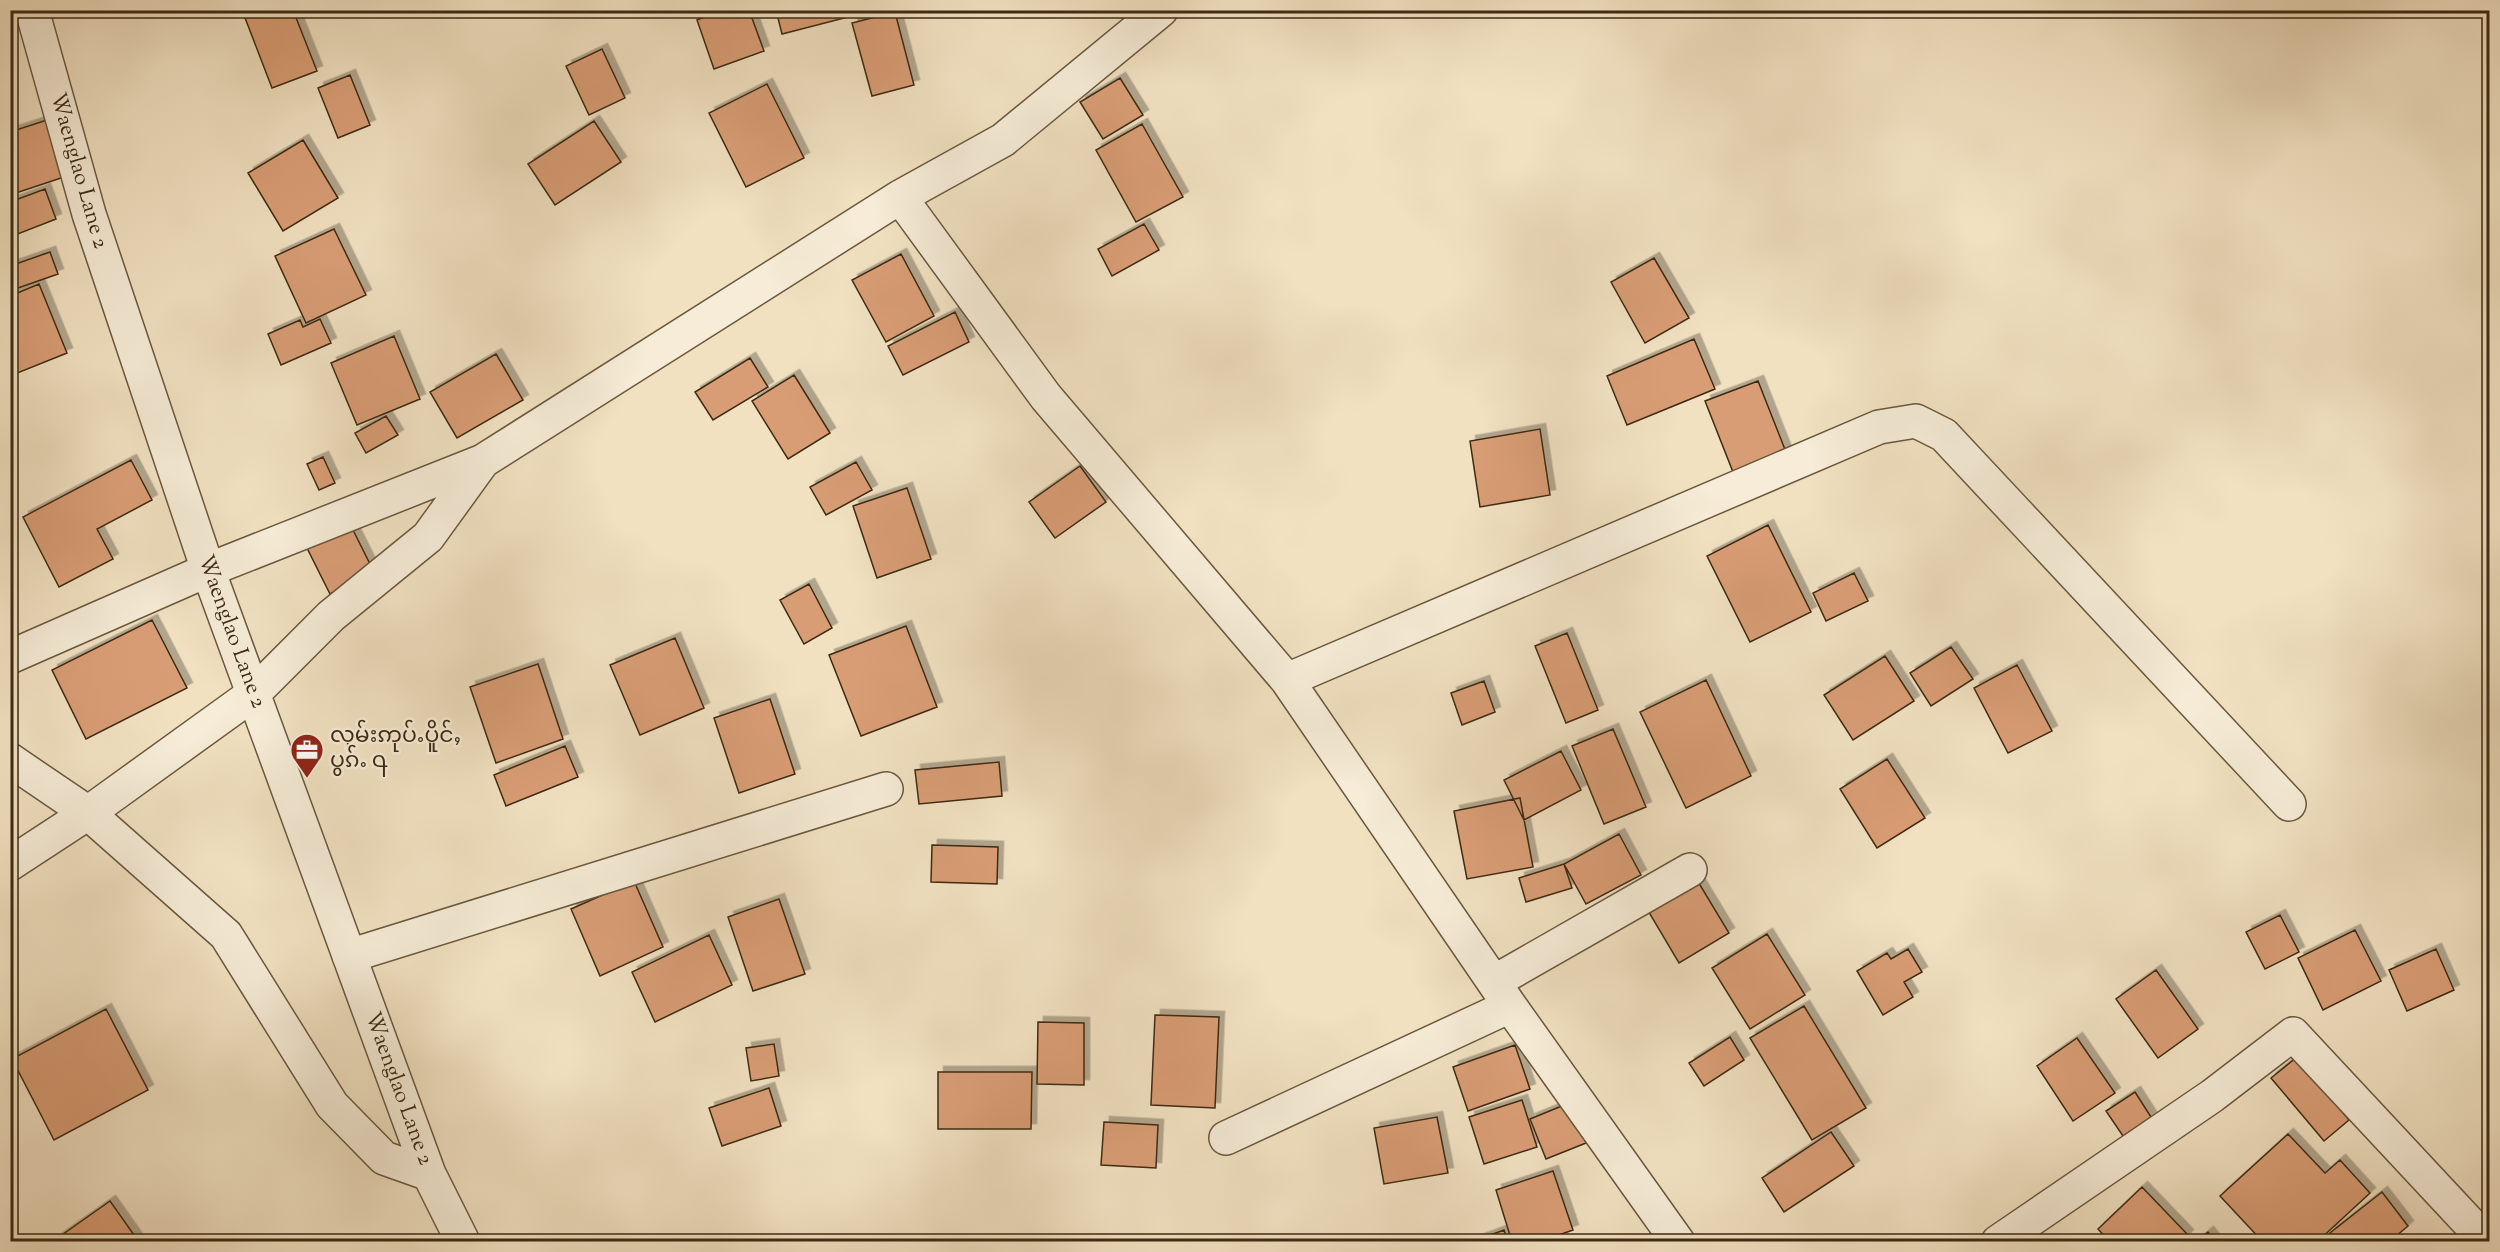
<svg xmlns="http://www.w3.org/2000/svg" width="2500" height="1252" viewBox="0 0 2500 1252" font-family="'Sorts Mill Goudy','Noto Sans Myanmar',serif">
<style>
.building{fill:#d99d74;stroke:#3d2a12;stroke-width:1.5;filter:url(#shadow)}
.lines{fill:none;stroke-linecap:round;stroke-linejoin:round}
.minor-casing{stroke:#6a583e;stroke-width:36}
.minor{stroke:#f6ecd7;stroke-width:33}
.labels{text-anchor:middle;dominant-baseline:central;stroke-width:5;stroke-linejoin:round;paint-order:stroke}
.street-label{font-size:22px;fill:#3d2a12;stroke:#f6ecd7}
.poi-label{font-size:22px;fill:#3d2a12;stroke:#f6ecd7;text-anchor:start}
</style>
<defs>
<filter id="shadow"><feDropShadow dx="5.5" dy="-5.5" stdDeviation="0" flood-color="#0004"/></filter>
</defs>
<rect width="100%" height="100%" fill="#f1e1c1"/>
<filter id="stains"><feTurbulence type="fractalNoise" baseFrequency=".00333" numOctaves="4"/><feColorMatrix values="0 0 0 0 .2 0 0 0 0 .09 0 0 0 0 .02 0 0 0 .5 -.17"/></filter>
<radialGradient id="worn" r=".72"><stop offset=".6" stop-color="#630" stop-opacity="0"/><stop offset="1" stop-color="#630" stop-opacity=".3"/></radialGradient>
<!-- building -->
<path class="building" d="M242,10H293L317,71L272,88Z
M721,10H749L764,51L714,69L697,20Z
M776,10H855L856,15L782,34Z
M895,12L914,85L872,96L852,23Z
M602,49L625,98L589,115L566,66Z
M350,75L370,125L338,138L318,88Z
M1120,78L1143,115L1103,139L1080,102Z
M767,84L804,158L746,187L709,113Z
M47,120L67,176L10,195V132Z
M594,121L621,162L555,205L528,164Z
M1142,124L1183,197L1136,222L1096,150Z
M303,140L338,198L283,231L248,173Z
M45,189L56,219L10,237V202Z
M1144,224L1159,250L1112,276L1098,249Z
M334,229L366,295L306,323L275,256Z
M50,252L58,274L18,288L10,266Z
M901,254L934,316L886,342L852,280Z
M1654,258L1689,318L1645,343L1611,282Z
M39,284L67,353L10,376V296Z
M955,312L969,342L903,375L888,346Z
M320,319L331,343L281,365L268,334L300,320L303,327Z
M394,336L420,399L357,425L331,363Z
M1694,339L1715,389L1627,425L1607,376Z
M496,354L523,400L457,438L430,392Z
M750,358L768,387L713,420L695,392Z
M794,375L830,433L788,459L752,401Z
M1758,381L1786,452L1733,472L1705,401Z
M386,416L398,435L366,453L355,433Z
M1540,429L1550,495L1480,507L1470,441Z
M323,457L335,483L319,490L307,464Z
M131,460L152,500L97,529L113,559L59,587L23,517Z
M856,462L872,490L826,515L810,487Z
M1080,466L1106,502L1055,538L1029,502Z
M907,488L931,559L877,578L853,506Z
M350,524L374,572L330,594L306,546Z
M1768,525L1811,612L1750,642L1707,556Z
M1854,573L1868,601L1826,621L1813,593Z
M809,584L832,628L804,644L780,600Z
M152,620L187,688L86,739L52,670Z
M906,626L937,707L861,736L829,655Z
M1567,633L1598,710L1566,723L1535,646Z
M675,638L704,708L640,735L610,665Z
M1951,647L1973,679L1931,706L1910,673Z
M1885,656L1914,701L1853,740L1824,695Z
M538,664L563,739L496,763L470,687Z
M2017,665L2052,731L2008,753L1974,688Z
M1706,680L1751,776L1686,808L1640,712Z
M1484,681L1495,712L1462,725L1451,693Z
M770,699L795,774L739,793L714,718Z
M1613,729L1646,807L1604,824L1572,746Z
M565,746L578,777L506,806L494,775Z
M1561,751L1581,790L1524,820L1504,780Z
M1887,759L1925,818L1877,848L1840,789Z
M999,762L1002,796L919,804L915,770Z
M1520,798L1533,867L1467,879L1454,811Z
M1619,834L1641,875L1586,904L1564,864Z
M932,845L998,847L997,884L931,882Z
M1564,864L1572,888L1526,902L1519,878Z
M1697,880L1729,933L1679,963L1647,909Z
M634,881L663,947L600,976L571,909Z
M779,899L805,974L753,991L728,917Z
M2280,915L2299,952L2265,969L2246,932Z
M2355,930L2381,981L2323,1010L2298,958Z
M1767,934L1805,995L1750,1029L1712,968Z
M709,935L732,985L655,1022L632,972Z
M1908,949L1922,972L1904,982L1913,997L1883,1015L1857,971L1887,953L1891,959Z
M2436,949L2454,990L2407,1011L2389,970Z
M2156,970L2198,1029L2158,1058L2116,999Z
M1804,1006L1866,1108L1812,1140L1750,1038Z
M106,1009L148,1090L54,1140L12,1059Z
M1155,1015L1219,1017L1215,1108L1151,1105Z
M1038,1022L1084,1023V1085L1037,1084Z
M1730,1037L1744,1060L1704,1086L1689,1063Z
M2077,1038L2115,1093L2073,1121L2037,1066Z
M774,1044L779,1076L751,1081L746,1048Z
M1515,1045L1530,1089L1468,1111L1453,1067Z
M2297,1057L2349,1120L2324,1141L2271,1078Z
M938,1072H1032L1031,1129H938Z
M769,1088L781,1126L722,1146L709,1108Z
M2135,1092L2151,1117L2123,1136L2106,1111Z
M1522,1100L1537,1147L1484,1164L1469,1117Z
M1569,1103L1586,1143L1546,1159L1530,1119Z
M1437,1117L1448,1173L1384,1184L1374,1128Z
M1104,1122L1158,1125L1156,1168L1101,1165Z
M1831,1132L1854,1166L1784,1212L1762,1178Z
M2288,1134L2325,1173L2340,1160L2370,1193L2317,1242H2263L2220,1196Z
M1553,1171L1573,1230L1539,1242H1512L1496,1190Z
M2142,1187L2188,1235L2181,1242H2110L2098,1229Z
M2382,1192L2408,1226L2389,1242H2337L2330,1233Z
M110,1201L139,1242H52Z
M1504,1230L1508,1242H1471Z
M2208,1232L2216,1242H2196Z"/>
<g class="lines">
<!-- minor casing -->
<g class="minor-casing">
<path id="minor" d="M32,10L89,214L208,570L429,1174L463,1242
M900,197L1046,397L1287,680L1510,1006L1678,1242
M10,657L208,570L483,461L900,197L1003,140L1161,10
M1287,680L1879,427L1916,421L1944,435L2289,804
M10,760L88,813L226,935L332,1105L384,1158L429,1174
M10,864L88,813L253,694L331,616L428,537L483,461
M349,956L886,789
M1494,982L1690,870
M1226,1138L1510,1006
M1998,1242L2212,1096L2293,1034L2487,1242"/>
</g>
<!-- minor -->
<use href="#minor" class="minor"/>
</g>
<!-- icons -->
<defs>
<g id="office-pin" transform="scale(1.725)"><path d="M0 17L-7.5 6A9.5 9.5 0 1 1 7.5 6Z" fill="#8f2418" stroke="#f6ecd7"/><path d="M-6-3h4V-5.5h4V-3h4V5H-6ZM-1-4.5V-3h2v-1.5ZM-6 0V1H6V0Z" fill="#fff"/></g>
</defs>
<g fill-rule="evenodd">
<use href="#office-pin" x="307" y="750"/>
</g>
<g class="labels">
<!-- street labels -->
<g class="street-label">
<text transform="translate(78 171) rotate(74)">Waenglao Lane 2</text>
<text transform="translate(231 632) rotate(70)">Waenglao Lane 2</text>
<text transform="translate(398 1089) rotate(70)">Waenglao Lane 2</text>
</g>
<!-- poi labels -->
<g class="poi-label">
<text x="330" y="737">လုမ်းဢုပ်ႉပိူင်ႇ<tspan x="330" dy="25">ပွၵ်ႉ ႖</tspan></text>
</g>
</g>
<!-- margin -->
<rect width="2500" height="1252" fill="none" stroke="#f1e1c1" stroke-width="36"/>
<rect x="12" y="12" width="2476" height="1228" fill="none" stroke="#3d2a12" stroke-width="3"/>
<rect x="18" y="18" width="2464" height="1216" fill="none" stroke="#3d2a12" stroke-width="1.5"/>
<rect width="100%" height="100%" filter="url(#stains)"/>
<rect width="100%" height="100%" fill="url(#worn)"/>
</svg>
